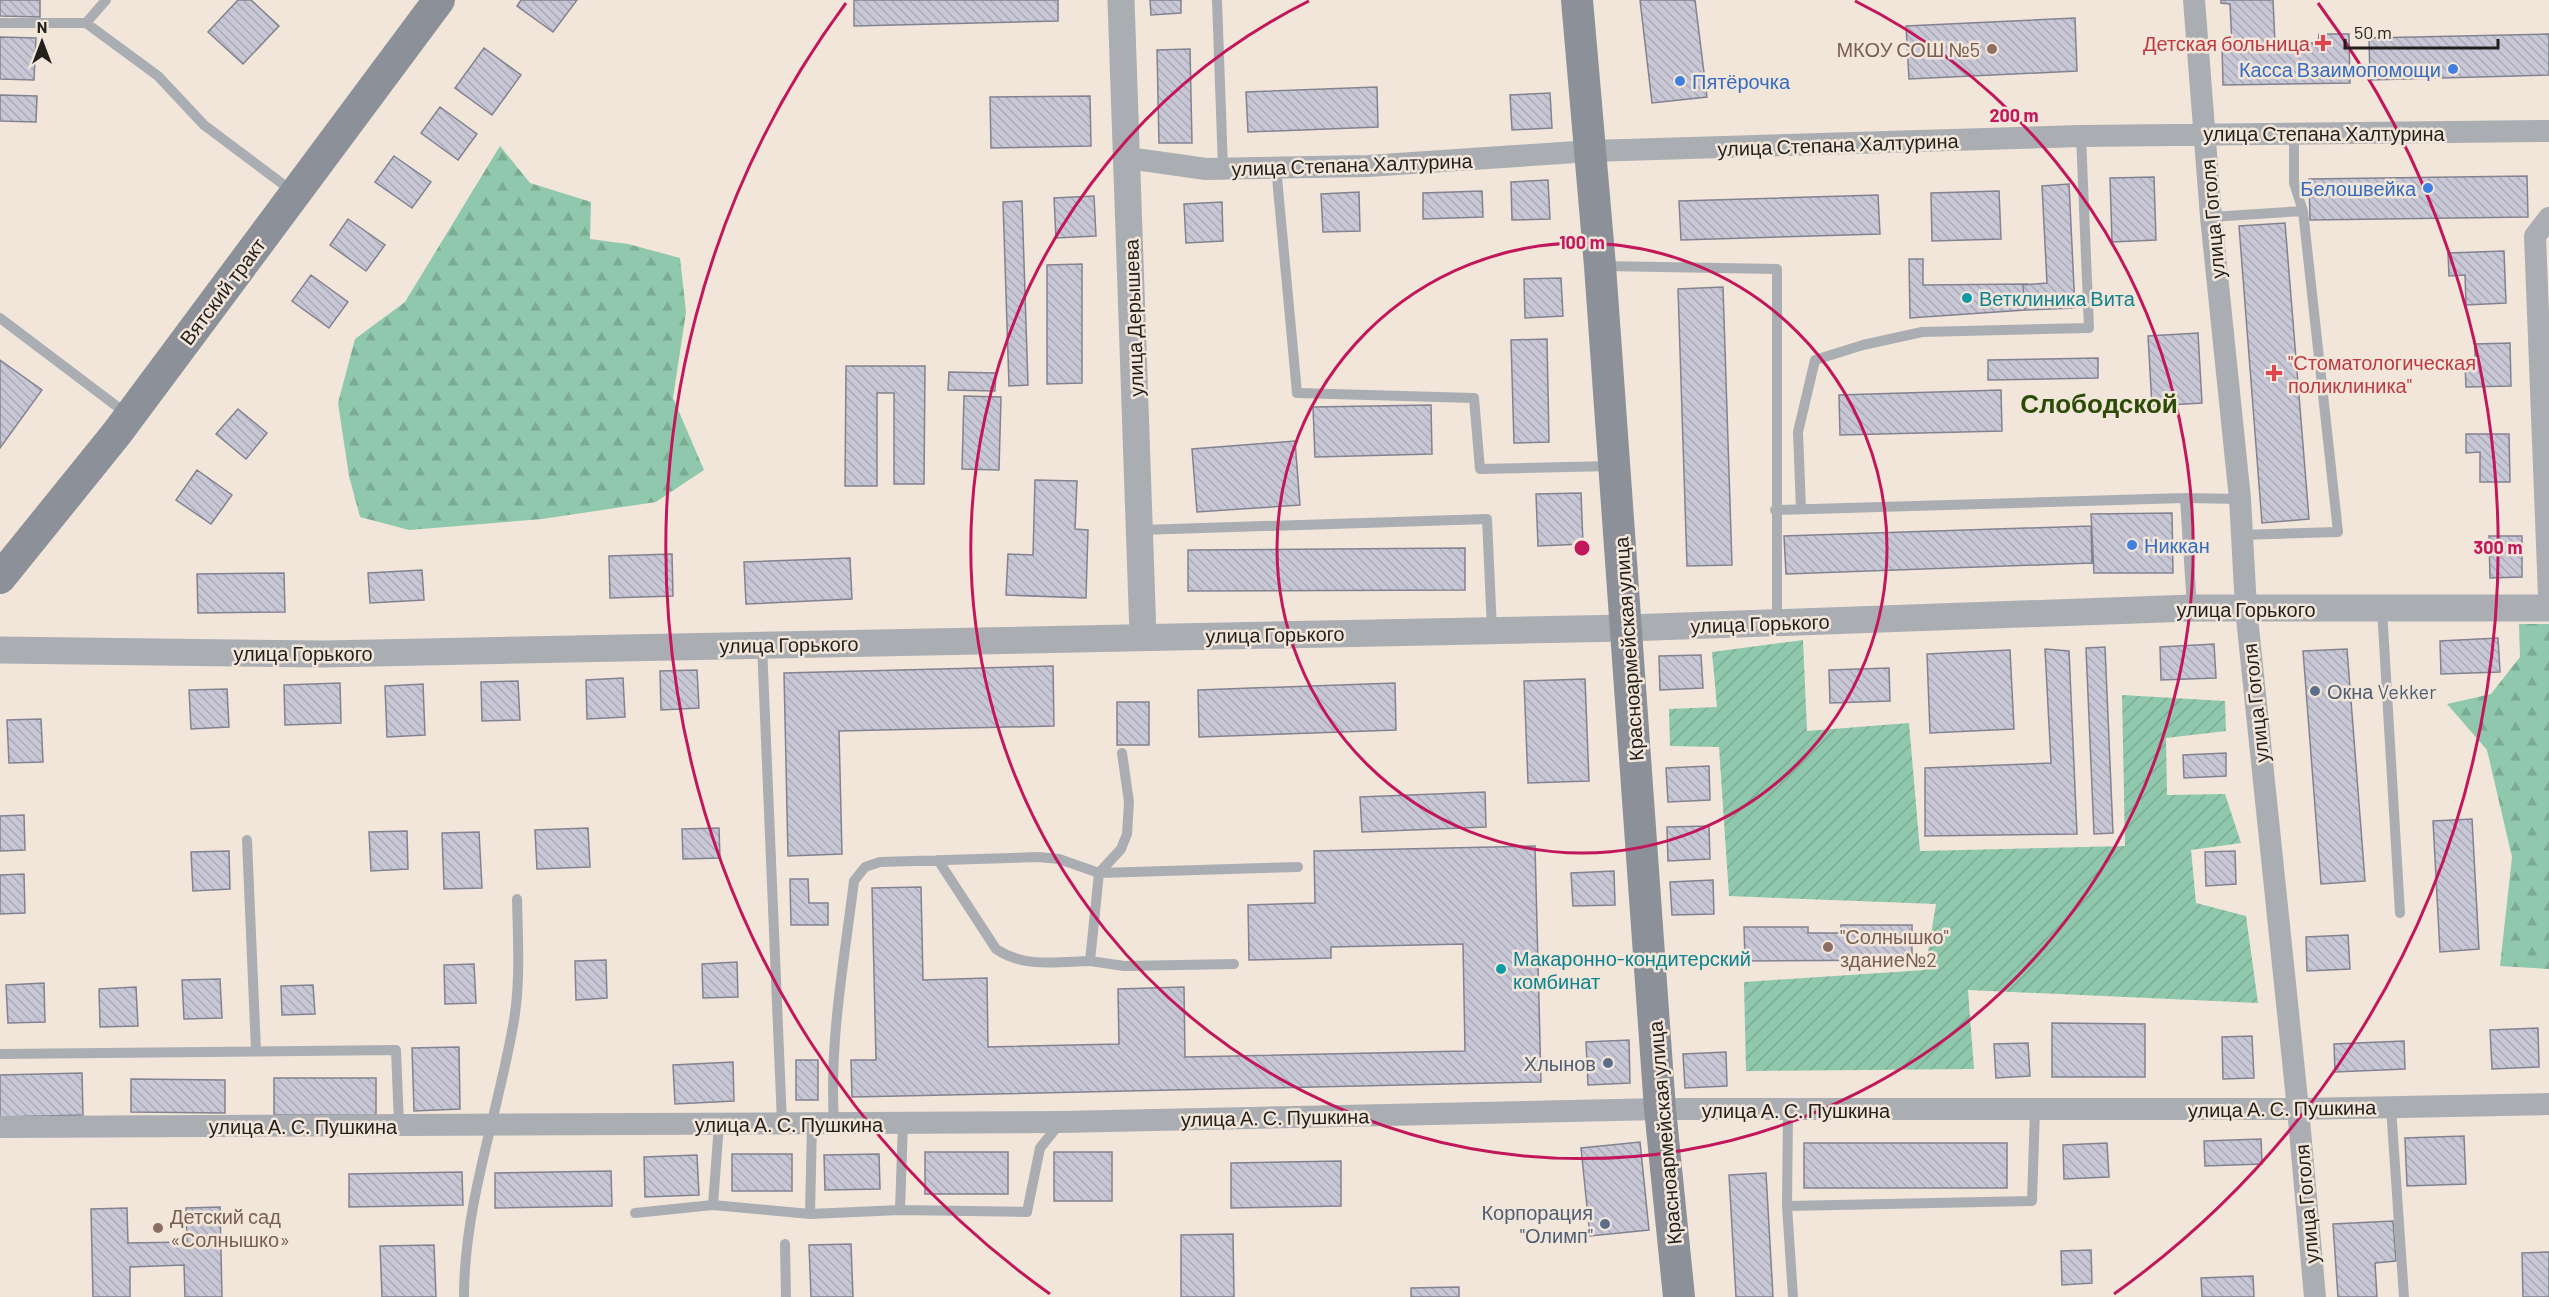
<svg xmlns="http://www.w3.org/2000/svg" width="2549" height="1297" viewBox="0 0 2549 1297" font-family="Barlow,sans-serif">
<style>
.forest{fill:url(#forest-firs)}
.garden{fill:url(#garden-furrows)}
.building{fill:url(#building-back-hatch);stroke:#838290;stroke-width:1.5}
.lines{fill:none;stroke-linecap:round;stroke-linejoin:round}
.service{stroke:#aaaeb3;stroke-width:10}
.minor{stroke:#aaaeb3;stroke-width:22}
.tertiary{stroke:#aaaeb3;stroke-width:27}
.secondary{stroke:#8c9199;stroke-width:32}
.ring{fill:none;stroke:#c2185b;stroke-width:3}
.health-dot{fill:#e0444e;stroke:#f2e6da;stroke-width:2}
.education-dot{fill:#8d6e63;stroke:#f2e6da;stroke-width:2}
.shop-dot{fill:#3f7fe0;stroke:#f2e6da;stroke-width:2}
.culture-dot{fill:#0f9aa8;stroke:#f2e6da;stroke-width:2}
.service-dot{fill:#5c6f8a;stroke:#f2e6da;stroke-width:2}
.labels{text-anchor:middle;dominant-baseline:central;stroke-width:5;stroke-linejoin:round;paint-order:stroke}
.health-label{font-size:20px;fill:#be3a42;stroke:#f2e6da;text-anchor:end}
.education-label{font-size:20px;fill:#785e54;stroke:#f2e6da;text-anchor:start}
.shop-label{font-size:20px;fill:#366cbe;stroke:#f2e6da;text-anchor:end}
.street-label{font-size:20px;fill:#231f1b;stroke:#f2e6da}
.culture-label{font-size:20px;fill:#0d838f;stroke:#f2e6da;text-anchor:start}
.service-label{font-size:20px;fill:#4e5e75;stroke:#f2e6da;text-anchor:end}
.district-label{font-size:26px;font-weight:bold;fill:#2b4b06;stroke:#f2e6da}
.centre{fill:#c2185b;stroke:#f2e6da;stroke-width:3}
.ring-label{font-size:18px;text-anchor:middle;font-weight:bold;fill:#c2185b;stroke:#f2e6da;stroke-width:5;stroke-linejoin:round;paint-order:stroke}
</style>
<defs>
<pattern id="forest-firs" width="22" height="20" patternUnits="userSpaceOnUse" patternTransform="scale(1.5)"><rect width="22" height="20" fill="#8fc8ac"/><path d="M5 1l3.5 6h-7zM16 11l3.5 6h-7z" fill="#7bab93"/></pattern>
<pattern id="garden-furrows" width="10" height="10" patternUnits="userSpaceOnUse" patternTransform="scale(1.5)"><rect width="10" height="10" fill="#8fc8ac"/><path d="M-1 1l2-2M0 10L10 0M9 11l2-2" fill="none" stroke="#7bab93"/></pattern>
<pattern id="building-back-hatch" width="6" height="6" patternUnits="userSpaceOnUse" patternTransform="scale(1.5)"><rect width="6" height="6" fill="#c8c7d6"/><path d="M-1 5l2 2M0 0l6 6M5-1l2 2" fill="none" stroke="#acaab7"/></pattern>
</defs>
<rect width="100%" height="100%" fill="#f2e6da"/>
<!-- forest -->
<path class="forest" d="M500,146L530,183L591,202L590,239L628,244L680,258L686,312L673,398L704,470L656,502L542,519L409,530L360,517L349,476L338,403L355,339L405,302Z
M2519,624H2549V969L2500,966L2512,857L2487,750L2447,704L2491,694L2520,657Z"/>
<!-- garden -->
<path class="garden" d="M1803,640L1807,731L1909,723L1920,851L2125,846L2122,695L2225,701L2226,731L2166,738L2167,795L2225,794L2241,843L2191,850L2196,903L2246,916L2258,1003L1968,990L1974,1069L1746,1071L1744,982L1925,970L1936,904L1729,896L1719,747L1670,746L1669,709L1717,707L1712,652Z"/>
<!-- building -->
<path class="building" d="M0,0H40V17L0,16Z
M238,0H251L279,26L243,64L208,32Z
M521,0H577L553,32L517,6Z
M854,0H1058V21L854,26Z
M1150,0H1181V13L1151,15Z
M1640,0H1695L1707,97L1652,103Z
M2221,0H2273L2275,43H2318L2319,34H2349L2350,83L2223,85L2222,45H2232L2230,4L2221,3Z
M2075,18L2077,71L1909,79L1906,26Z
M2549,34V75L2370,80L2369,38Z
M0,37L36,38L34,80L0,79Z
M484,48L521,75L492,115L455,88Z
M1190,49L1192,143H1159L1157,50Z
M1377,87L1378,127L1248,132L1246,92Z
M1550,93L1552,128L1512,130L1510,95Z
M0,95L37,96L36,122L0,121Z
M1090,96L1091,146L991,148L990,97Z
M440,107L477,134L458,160L421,133Z
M394,156L431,182L412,208L375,182Z
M2527,176L2528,217L2310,220L2309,179Z
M2154,177L2156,240L2112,242L2110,178Z
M1548,180L1550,219L1512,220L1511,182Z
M2069,184L2075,308L2025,310L2023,285L2047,283L2042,186Z
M1482,191L1483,217L1423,219V193Z
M1999,191L2001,239L1932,241L1931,193Z
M1359,192L1360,231L1323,232L1321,194Z
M1878,195L1880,234L1681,240L1679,201Z
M1094,196L1096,236L1056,238L1054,198Z
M1022,201L1028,385L1009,386L1003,202Z
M1222,202L1223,241L1186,243L1184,204Z
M348,219L385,245L366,271L330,245Z
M2285,223L2309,519L2262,523L2239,226Z
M2504,251L2506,303L2466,305L2465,275L2449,276L2448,253Z
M1909,259H1923V285L2028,284L2023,285L2025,310L1910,318Z
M1082,264V383L1047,384V265Z
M311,275L348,302L329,328L292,301Z
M1561,278L1563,316L1525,318L1524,279Z
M1723,287L1732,565L1687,566L1678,289Z
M2198,333L2202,403L2152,406L2148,336Z
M1547,339L1549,442L1514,443L1511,340Z
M2510,343L2511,386L2466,387L2465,364H2475V344Z
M2098,358V378L1988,380V360Z
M0,360L42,390L0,448Z
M846,366H925L924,484H894V393H877V486H845Z
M949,372L996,373L995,391L948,390Z
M2001,390L2002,431L1840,435L1839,395Z
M964,396L1001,397L999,470L962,469Z
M1431,405L1432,454L1315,457L1313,407Z
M238,409L267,433L246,459L216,434Z
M2466,434H2509L2510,482H2480V452L2466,453Z
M1295,441L1300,505L1197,512L1192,449Z
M197,470L232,495L211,524L176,500Z
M1035,480L1077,481L1075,529L1088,530L1086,598L1006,595L1008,554L1033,555Z
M1581,493L1583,544L1538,546L1536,494Z
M2172,513L2173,573H2094L2091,514Z
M2091,526L2092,563L1786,574L1784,536Z
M2489,536H2522V577L2490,578Z
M1465,548V590L1188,591V550Z
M672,554L673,596L610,598L609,556Z
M850,558L852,599L746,604L744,562Z
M422,570L424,600L370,603L368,573Z
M284,573L285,612L198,613L197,574Z
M2498,638L2500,672L2441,674L2440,641Z
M2214,644L2216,678L2161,680L2160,647Z
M2105,647L2113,833L2094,834L2086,648Z
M2045,649L2069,651L2077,834L1925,836V768L2051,763Z
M2347,649L2365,881L2321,884L2303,651Z
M2010,650L2014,729L1930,733L1927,654Z
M1701,655L1703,688L1660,690L1659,656Z
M1053,666L1054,726L839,731L842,854L788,856L784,673Z
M1889,668L1890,701L1830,703L1829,670Z
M697,670L699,708L661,710L660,671Z
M623,678L625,717L587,719L586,680Z
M1585,679L1589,781L1528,783L1524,681Z
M518,681L520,720L482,721L481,682Z
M340,683L341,723L285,725L284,685Z
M1395,683L1396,730L1199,737L1198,690Z
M423,684L425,735L387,737L385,686Z
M227,689L229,727L191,729L189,690Z
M1117,702H1149V745H1117Z
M41,719L43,762L9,763L7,720Z
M2226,753V776L2184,778L2183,755Z
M1709,766L1710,800L1668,802L1666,768Z
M1485,792L1486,827L1362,832L1360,797Z
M24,815L25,850L0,851V816Z
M2472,819L2479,949L2440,952L2433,821Z
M1709,826L1710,859L1668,861L1667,827Z
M588,828L590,867L537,869L535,830Z
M719,828L720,858L683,859L682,829Z
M407,831L408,869L371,871L369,832Z
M479,832L482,888L444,889L442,833Z
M1535,846L1541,1082L852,1097L851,1060H876L872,888L921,887L923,980L987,978L988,1047L1119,1044L1118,989L1184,987L1185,1057L1465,1051L1463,944L1331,947V958L1249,960L1248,905L1315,903L1314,851Z
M229,851L230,889L193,891L191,852Z
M2235,851L2236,884L2206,886L2205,852Z
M1614,871L1615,905L1573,906L1571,873Z
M24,874L25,913L0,914V875Z
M790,879H808L809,903H828V925H791Z
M1713,880L1714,914L1672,915L1670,882Z
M1841,925H1912V960L1745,961L1744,927H1808V933H1841Z
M2348,935L2350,969L2307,971L2306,937Z
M606,960L607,998L576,1000L575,961Z
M737,962L738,997L703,998L702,964Z
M474,964L476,1003L445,1004L444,965Z
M220,979L222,1018L184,1019L182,980Z
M44,983L45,1022L8,1023L6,985Z
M313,985L315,1014L282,1015L281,986Z
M136,987L138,1026L100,1027L99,989Z
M2052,1023L2145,1024V1077H2052Z
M2538,1028L2539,1067L2492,1069L2490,1030Z
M2252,1036L2254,1078L2223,1079L2222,1037Z
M1629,1040L1630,1083L1588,1085L1586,1042Z
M2404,1041L2405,1069L2335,1072L2334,1044Z
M2028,1043L2030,1076L1996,1078L1994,1044Z
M459,1047L460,1109L414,1111L412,1048Z
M1726,1052L1727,1086L1685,1088L1683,1054Z
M796,1060H818V1100H796Z
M733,1062L734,1101L675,1104L673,1065Z
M82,1073L83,1115L0,1117V1075Z
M274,1078H376V1115H274Z
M131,1079L225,1080V1113L131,1112Z
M2464,1136L2466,1184L2407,1186L2405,1138Z
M2261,1139L2262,1164L2205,1166L2204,1141Z
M1640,1142L1649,1230L1590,1236L1581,1148Z
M1804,1143H2007V1188H1804Z
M2107,1143L2109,1177L2064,1179L2063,1145Z
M925,1152H1008V1194H925Z
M1054,1152H1112V1201H1054Z
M732,1154H792V1191H732Z
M879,1154L880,1189L825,1190L824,1155Z
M697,1155L699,1195L645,1197L644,1157Z
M1341,1161V1206L1231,1208V1163Z
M611,1171L612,1206L495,1208V1173Z
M462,1172L463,1205L349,1207V1174Z
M1766,1173L1773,1297H1736L1729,1175Z
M220,1207L222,1297H185L184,1265L130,1267V1297H93L91,1209L127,1208L128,1243L187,1242L186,1208Z
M2393,1221L2396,1261L2375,1263L2377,1297H2338L2333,1224Z
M1233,1234L1234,1297H1181V1235Z
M851,1244L853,1297H811L809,1245Z
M434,1245L436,1297H382L380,1246Z
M2091,1250L2092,1283L2062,1285L2061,1251Z
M2549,1252V1297H2523L2522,1253Z
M2253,1276L2254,1297H2202L2201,1278Z
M1459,1287V1297H1411V1288Z"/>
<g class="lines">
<!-- service -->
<path class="service" d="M1217,0L1223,168
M0,23H86L158,76L204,125L292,191
M86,23L106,0
M1276,167L1297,393L1474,398L1480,469L1612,466
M2211,217L2303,211
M1603,266L1777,269V623
M0,318L127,414
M2185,498L2192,608
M1801,509L1798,432L1815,360L1863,345L1922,332L2089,328L2081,136
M1775,510L2185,498L2240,499
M1140,530L1487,519L1492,630
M2241,535L2338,532L2303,211L2294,183V132
M2382,609L2400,913
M762,645L782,1123
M247,840L256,1051
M938,860L996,949C1024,968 1057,962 1090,961L1099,873L1121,849L1127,834L1129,802L1122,753
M1090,961L1124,966L1234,964
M0,1054L396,1050L399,1125
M2391,1107L2404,1297
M1788,1111L1787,1206L1793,1297
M834,1123C829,1042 844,962 854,881L865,867L880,862L1038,857L1059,859L1099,873L1298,867
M713,1205L719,1124
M1787,1206L2032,1201L2035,1109
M900,1210L903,1123
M635,1213L713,1205L810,1214L900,1210L1027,1212L1040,1148L1061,1122
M810,1214L812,1124
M785,1244L786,1297
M464,1297C464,1206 496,1120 512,1031C521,988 518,943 517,899"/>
<!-- minor -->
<path class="minor" d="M2194,0L2211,217L2240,499L2246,608L2298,1109L2315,1297
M1128,158L1206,169L1368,166L1591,151L2081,136L2549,131
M2549,218L2535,236L2549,596
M0,1127L1061,1122L1660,1109H2298L2549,1104"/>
<!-- tertiary -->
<path class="tertiary" d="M1121,0L1143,636
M0,650L324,654L1627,628L2192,608H2549"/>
<!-- secondary -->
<path class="secondary" d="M1577,0L1600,266L1660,1109L1679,1297
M0,578L117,433L439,0"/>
</g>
<!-- distance rings -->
<g class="ring">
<circle cx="1582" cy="548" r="305"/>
<path d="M1855 1A611 611 0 1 1 1309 1"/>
<path d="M1050 1294A916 916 0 0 1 846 3M2318 3A916 916 0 0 1 2114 1294"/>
</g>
<!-- markers -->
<g class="health-dot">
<path d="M2320 34h6v6h6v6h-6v6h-6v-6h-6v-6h6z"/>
<path d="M2271 364h6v6h6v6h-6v6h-6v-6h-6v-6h6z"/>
</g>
<g class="education-dot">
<circle cx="1992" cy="49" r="6"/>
<circle cx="1828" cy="947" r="6"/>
<circle cx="158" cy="1228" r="6"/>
</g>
<g class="shop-dot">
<circle cx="2453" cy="69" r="6"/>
<circle cx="1680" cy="81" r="6"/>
<circle cx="2428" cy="188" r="6"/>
<circle cx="2132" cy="545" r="6"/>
</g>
<g class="culture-dot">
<circle cx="1967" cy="298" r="6"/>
<circle cx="1501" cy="969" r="6"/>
</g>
<g class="service-dot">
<circle cx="2315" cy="691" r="6"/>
<circle cx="1608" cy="1063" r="6"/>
<circle cx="1605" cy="1224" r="6"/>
</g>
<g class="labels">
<!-- health labels -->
<g class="health-label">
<text x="2310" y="43">Детская больница</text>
<text x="2288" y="362" text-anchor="start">"Стоматологическая<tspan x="2288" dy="23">поликлиника"</tspan></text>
</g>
<!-- education labels -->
<g class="education-label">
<text x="1980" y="49" text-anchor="end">МКОУ СОШ №5</text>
<text x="1840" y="936">"Солнышко"<tspan x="1840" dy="23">здание№2</tspan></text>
<text x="170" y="1216">Детский сад<tspan x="170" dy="23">«Солнышко»</tspan></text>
</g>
<!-- shop labels -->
<g class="shop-label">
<text x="2441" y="69">Касса Взаимопомощи</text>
<text x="1692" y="81" text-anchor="start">Пятёрочка</text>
<text x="2416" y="188">Белошвейка</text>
<text x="2144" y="545" text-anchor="start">Никкан</text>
</g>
<!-- street labels -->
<g class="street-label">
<text x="2324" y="133">улица Степана Халтурина</text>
<text transform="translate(1838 144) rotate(-2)">улица Степана Халтурина</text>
<text transform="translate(1352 164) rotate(-2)">улица Степана Халтурина</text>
<text transform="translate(2212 219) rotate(-95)">улица Гоголя</text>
<text transform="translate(222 291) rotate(-53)">Вятский тракт</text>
<text transform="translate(1133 318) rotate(-92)">улица Дерышева</text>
<text x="2246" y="609">улица Горького</text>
<text transform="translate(1760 623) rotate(-2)">улица Горького</text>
<text transform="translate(1275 634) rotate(-1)">улица Горького</text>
<text transform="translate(789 644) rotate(-1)">улица Горького</text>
<text transform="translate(1628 649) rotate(-94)">Красноармейская улица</text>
<text x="303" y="653">улица Горького</text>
<text transform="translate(2255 703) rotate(-96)">улица Гоголя</text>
<text transform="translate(2282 1108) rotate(-1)">улица А. С. Пушкина</text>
<text x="1796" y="1110">улица А. С. Пушкина</text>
<text transform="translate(1275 1117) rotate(-1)">улица А. С. Пушкина</text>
<text x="789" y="1124">улица А. С. Пушкина</text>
<text x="303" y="1126">улица А. С. Пушкина</text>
<text transform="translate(1664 1133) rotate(-95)">Красноармейская улица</text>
<text transform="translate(2306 1204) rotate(-95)">улица Гоголя</text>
</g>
<!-- culture labels -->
<g class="culture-label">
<text x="1979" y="298">Ветклиника Вита</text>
<text x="1513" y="958">Макаронно-кондитерский<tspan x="1513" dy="23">комбинат</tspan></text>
</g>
<!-- service labels -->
<g class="service-label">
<text x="2327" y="691" text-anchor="start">Окна Vekker</text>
<text x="1596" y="1063">Хлынов</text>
<text x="1593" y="1212">Корпорация<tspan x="1593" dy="23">"Олимп"</tspan></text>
</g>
<!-- district labels -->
<g class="district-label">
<text x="2099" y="402">Слободской</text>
</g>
</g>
<circle cx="1582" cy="548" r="9" class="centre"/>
<g class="ring-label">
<text x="2014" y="122">200 m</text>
<text x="1582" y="249">100 m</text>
<text x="2498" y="554">300 m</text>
</g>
<!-- north arrow -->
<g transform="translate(42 42)" stroke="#f2e6da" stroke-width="4.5" paint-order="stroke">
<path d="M0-4.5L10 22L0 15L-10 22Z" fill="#231f1b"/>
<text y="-9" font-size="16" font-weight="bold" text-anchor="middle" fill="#231f1b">N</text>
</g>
<!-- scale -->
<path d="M2345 39v9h153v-9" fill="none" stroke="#231f1b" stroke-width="3"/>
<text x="2354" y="39" font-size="18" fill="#231f1b" stroke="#f2e6da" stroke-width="4.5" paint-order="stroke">50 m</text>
</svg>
